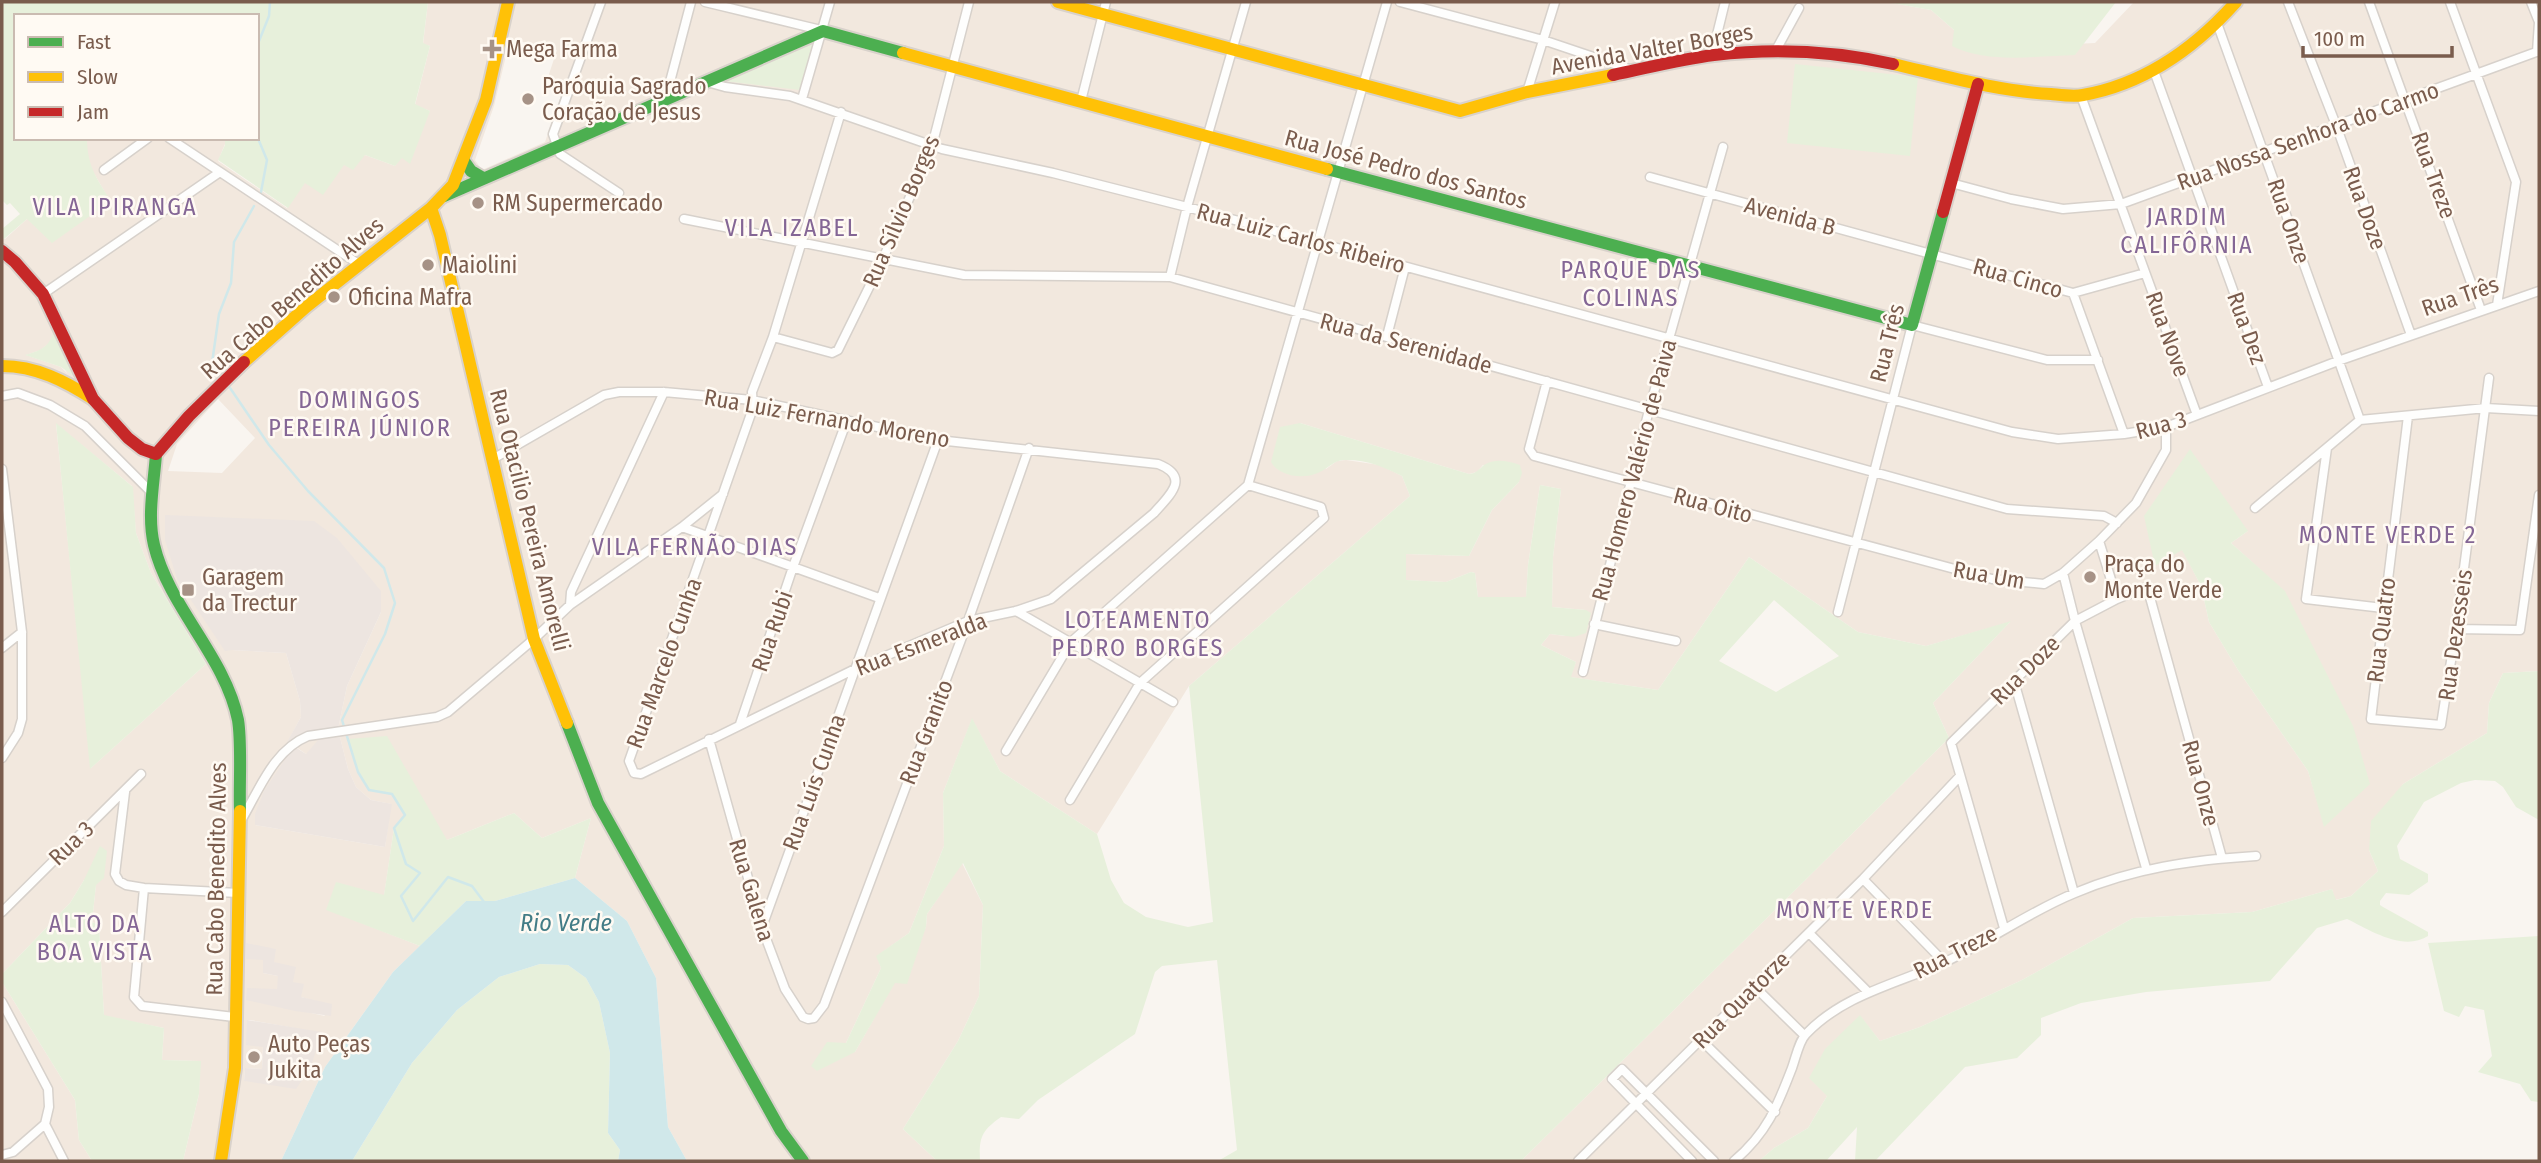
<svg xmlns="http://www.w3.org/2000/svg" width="2541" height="1163" viewBox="0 0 2541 1163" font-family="'Fira Sans Condensed',sans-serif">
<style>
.residential{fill:#f2e8de;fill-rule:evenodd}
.industrial{fill:#ede5e0}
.green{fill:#e7f0db;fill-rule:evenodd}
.water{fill:#d0e8ea}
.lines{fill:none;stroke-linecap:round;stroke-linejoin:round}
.stream{stroke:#d0e8ea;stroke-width:2.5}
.street-casing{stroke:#d7d1cb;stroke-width:11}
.fast-casing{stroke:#d9d2cb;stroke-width:16}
.slow-casing{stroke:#d9d2cb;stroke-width:16}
.jam-casing{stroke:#d9d2cb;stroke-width:16}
.street{stroke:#fefefd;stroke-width:8}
.fast{stroke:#4caf50;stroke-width:12}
.slow{stroke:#ffc107;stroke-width:12}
.jam{stroke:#c62828;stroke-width:12}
.poi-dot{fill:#a69286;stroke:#fffaf3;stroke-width:2.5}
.labels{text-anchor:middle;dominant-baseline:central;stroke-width:5;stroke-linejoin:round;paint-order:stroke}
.poi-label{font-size:23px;fill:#7a5c4d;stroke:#fffaf3;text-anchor:start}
.street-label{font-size:23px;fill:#7a5c4d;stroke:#fffaf3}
.neighbourhood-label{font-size:24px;letter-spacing:2px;fill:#846695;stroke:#fffaf3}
.water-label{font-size:24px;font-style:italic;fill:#437c86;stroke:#fffaf3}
</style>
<rect width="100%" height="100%" fill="#f9f5f0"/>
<!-- residential -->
<path class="residential" d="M428,2H1886L1931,10L1954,30L2012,47L2095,43L2134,2H2539V671L2503,673L2489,703L2487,733L2403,784L2369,850L2378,871L2351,896L2335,900L2332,889L2252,912L2133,918L2022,980L1920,1027L1880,1041L1860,1016L1827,1096L1808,1128L1774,1148L1759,1161H1521L1949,738L1933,703L2010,622L1926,646L1858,632L1749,557L1658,690L1570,677L1576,662L1541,645L1550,634L1565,636L1586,610L1552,607L1553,557L1561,489L1540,485L1528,565L1526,598L1478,597L1475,573L1471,572L1446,582L1405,580V554L1469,556L1492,510L1519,482L1483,465L1477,472L1469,474L1300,423L1326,469L1337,461L1346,460L1380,465L1402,476L1410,496L1189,686L1097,834L1000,771L972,719L943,793L944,846L909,933L877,956L881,968L846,1043L855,1052L926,927L927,914L962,863L983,905L979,996L958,1041L903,1129L937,1161H687L668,1127L656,978L627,921L575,878L591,818L542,838L514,813L447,840L392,794L405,815L394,828L384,896L326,909L420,946L393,972L325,1067L281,1161H183L199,1094L200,1061L162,1060L164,1028L104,1016L99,925L92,922L96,885L84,880L70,903L2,974V238L5,239L27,219L110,201L92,170L87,156V138H225V144L218,161L287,208L305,182L365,155L395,166L430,111L415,105L430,46L423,44ZM510,39L557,50L545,86L562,93L545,142L482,170L475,160L494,106ZM49,343L67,373L61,367L26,355L41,350ZM218,399L255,438L222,473L168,471L177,444ZM56,424L132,486L136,533L151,573L206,664L91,768ZM2248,531L2231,543L2285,592L2325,827L2308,771L2238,670L2209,622L2201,586L2182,549ZM381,612L347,686L338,729L307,734L288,741L301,717L300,701L286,653L232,650ZM340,737L348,769L356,787L371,800L391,804L385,847L255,825L296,747L306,754ZM263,959L274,962L293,982L301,997L315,1001L325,1016L279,1006L278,976L263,973ZM247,1020H250L322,1033L244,1081L245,1068L262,1069L263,1046Z
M2,982L75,1100L79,1140L92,1161H2Z"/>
<!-- industrial -->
<path class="industrial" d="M165,515L314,521L337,538L381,591V612L347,686L338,729L307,734L287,742L301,717L300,701L286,653L232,650L225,651L177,579L165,540Z
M340,737L348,769L356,787L371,800L392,804L385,847L255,825V814L264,791L290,752L295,747L306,754L319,739Z
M246,943L276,949L274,962L296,967L293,982L304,984L301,997L332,1004L331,1016L295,1011L246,1000L247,988L277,989L278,976L263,973V960L246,959Z
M247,1020L322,1032L310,1069L296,1089L244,1081L245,1068L262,1069L263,1047L246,1045Z"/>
<!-- green -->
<path class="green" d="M2,2H428L423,43L430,46L415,104L430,111L410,164L402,158L395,166L365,155L353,170L344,165L323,195L305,183L288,208L218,160L225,145V138H257V16H16V138H87C87,166 97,179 111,201L52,243L27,219L4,239L2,238V229L20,214L10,203L7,205L2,200Z
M1886,2H2116L2075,55C2035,56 1988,64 1952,46L1954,30L1931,10Z
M813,42L800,90L724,81Z
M1795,64L1918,77L1910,156L1787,143Z
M53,334L58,336L75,377L61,367L25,355C39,351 48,348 53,334Z
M56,423L133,487L136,533L151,573L206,664L90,769Z
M1300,423L1469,474C1477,473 1478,470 1484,465C1495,458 1508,461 1520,465L1522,473L1519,482L1492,510L1469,556L1406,554V580L1446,582L1471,572L1475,573L1478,597H1526L1528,565L1540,485L1561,489L1553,557L1552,607L1586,610L1591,613L1586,633L1574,637L1550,634L1541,645L1576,662L1571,677L1658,690L1749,557L1858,632L1926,646L2011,621L1933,703L1949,738L1521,1161H1218L1237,1150L1217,960L1162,966L1155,972L1135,1034L1038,1100L1019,1119L1001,1117C981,1131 979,1138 980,1161H937L903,1129L958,1041L979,996L983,905L963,863L927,914L926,927L907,984L895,983L855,1052L817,1071L811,1066L827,1042L846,1043L881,968L876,956L909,933L944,846L943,793L972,718L1000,771L1097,834L1111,880L1124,903L1146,917L1188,927L1213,922L1189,686L1410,496L1402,476C1384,467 1365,459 1344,460C1333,460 1326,471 1315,474C1301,479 1279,476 1271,462L1280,427ZM1774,600L1839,656L1776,692L1719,661Z
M2190,449L2248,531L2231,543L2285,591L2353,726L2370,784L2324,827L2308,771L2238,670L2209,622L2201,586L2182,550L2155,566L2144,516Z
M2539,671V820L2516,807L2503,787L2495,781L2475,780L2461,783L2424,802L2397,846L2400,859L2428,874V882L2409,895L2386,893L2380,901V905L2383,907L2428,932V936C2403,952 2370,930 2347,919L2317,928L2270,981L2146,992L2081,1003L2041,1018V1035L2017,1058L1965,1067L1875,1161H1855L1857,1127L1826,1161H1759L1774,1148L1808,1128L1827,1096L1809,1078L1825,1049L1860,1015L1880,1041L1920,1027L2022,980L2133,918L2252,912L2332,889L2336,900L2351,896L2378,871L2369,850L2371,821L2403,784L2487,733L2489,703L2503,673Z
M387,736L447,840L514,813L542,838L591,818L575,878L495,901H466L420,946L326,910L336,882L384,895L394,828L404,815L392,794L369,790L358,772L348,739Z
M100,846L107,851L104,878L96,885L92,922L99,925L104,1015L164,1028L162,1060L201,1061L199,1094L183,1161H92L79,1140L75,1100L2,982V974L70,903L84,880Z
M2539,936V1102L2531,1101L2520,1084L2478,1072L2492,1056L2484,1010L2465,1006L2459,1017L2444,1011L2428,943Z
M540,964L568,965L586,978L599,1002L610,1053L608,1133L620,1150L618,1161H352L412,1063L457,1010L499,977Z"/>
<!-- water -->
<path class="water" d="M575,878L627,921L656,978L668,1127L687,1161H618L620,1150L608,1133L610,1053L599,1002L586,978L568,965L540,964L499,977L457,1010L412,1063L352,1161H281L325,1067L393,972L466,901H495Z"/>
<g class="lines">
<!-- stream -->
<path class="stream" d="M257,46L269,16L270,2
M257,136L267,160L261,192
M222,377L212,363L219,314L231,283L234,242L254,206
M228,385L269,445L308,491L384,568L395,603L385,634L342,720L358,772L369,790L392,794L405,815L394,828L406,864L420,873L401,896L413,921L448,877L472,886L484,902"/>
<!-- street casing -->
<g class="street-casing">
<path id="street" d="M601,2L553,134L560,154L619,193
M705,2L821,30
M1400,2L1543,40L1632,70
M2288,2L2336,125L2411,335
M2369,2L2481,310
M2450,2L2516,182L2497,305
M2531,2L2539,22L2537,52
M2217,23L2360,420
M1776,50L1799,8
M1712,55L1725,2
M2154,71L2268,387
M707,82L725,87L790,96L942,149L1053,173L1187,207L2012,432L2058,439L2124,434L2166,427L2338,361L2539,291
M1527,92L1555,2
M2081,96L2197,415
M666,97L691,2
M802,99L830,2
M1081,101L1106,2
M169,138L360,265
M104,170L148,138
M1650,177L2073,293L2145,273
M1951,183L2011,199L2063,209L2121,204L2539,51
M684,219L964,275L1170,277L2007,509L2104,516L2117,523
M1170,277L1187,207L1246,2
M2073,293L2124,434
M43,294L220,172
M1387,336L1405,267
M773,337L832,353L838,350L882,261L932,146L969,2
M1547,381L1529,449L1534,456L1992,579L2044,584L2063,573L2099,541L2136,503L2166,450V427
M2,396L18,393L50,405L85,426L153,494
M2408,416L2371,719L2441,725L2456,629L2489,378
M2327,448L2306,599L2383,608
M491,460L604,395L619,392H664L752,400L938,440L1158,464C1191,477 1170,495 1154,513L1051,599L1016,611L968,621L855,669L641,774L634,773L629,761L753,408L752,392L773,337L841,112
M2,469L22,632V719L18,733L2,758
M1248,485L1387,2
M2255,508L2360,420L2486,408L2539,411
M682,527L879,598
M2099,541L2117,599
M2063,573L2075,621L2146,868
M570,605L571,592L664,392
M1016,611L1173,702
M1838,612L1912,325L2047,360H2098
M1594,624L1676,641
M2456,629L2520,630L2539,495
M2,648L22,632
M1583,672L1649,410L1723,147
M2014,681L2074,893
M740,724L793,567L847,420
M709,739L762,928L785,989L803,1017L808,1019L814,1018L824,1005L968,621L1029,448
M1006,751L1071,642L1248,485
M125,792L115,874L119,881L126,885L144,888L238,893
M1070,800L1140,683L1324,518L1321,507L1248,485
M242,819C260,788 274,750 308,736L437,717L448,712L534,639L570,605L682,527L723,494
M1863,879L1944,962
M144,888L134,997L142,1006L234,1017
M2,912L141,774
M762,927L938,440
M2004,928L1951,743L2075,621L2117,599L2144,588L2148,590L2222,858
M1809,933L1868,992
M1755,987L1804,1035
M2,1002L48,1089L49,1107L45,1124
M1701,1040L1775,1112
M45,1124L64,1161
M2,1155L13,1152L45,1124
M1578,1161L1863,879L1960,776
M1692,1161L1612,1079L1622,1069L1714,1161
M1734,1161C1767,1133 1777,1107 1792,1068C1796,1057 1799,1041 1806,1034C1843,995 1896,984 1943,963C1988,942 2028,912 2075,893C2134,868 2192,860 2256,856"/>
</g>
<!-- fast casing -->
<g class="fast-casing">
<path id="fast" d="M464,161L471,171L483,178
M1327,169L1912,325L1943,212
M444,196L823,31L903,53
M156,454C154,483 147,516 154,545C169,608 225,656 238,720C242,744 239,785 240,811
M567,723L598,803L781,1131L803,1161"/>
</g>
<!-- slow casing -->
<g class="slow-casing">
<path id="slow" d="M1058,2L1460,111L1527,92L1613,75
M903,53L1327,169
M1893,64C1945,76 1997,91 2051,94C2061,95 2073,97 2083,95C2145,84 2195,48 2236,2
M431,208L440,235L534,639L567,723
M244,362L306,307L431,208L453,185L486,100L508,2
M2,366C36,366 65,381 93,399
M221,1161L235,1068L240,811"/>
</g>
<!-- jam casing -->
<g class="jam-casing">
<path id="jam" d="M1613,75C1647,68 1681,59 1714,55C1773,48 1835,51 1893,64
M1943,212L1978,84
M2,251L15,262L43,294L93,399L128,438L142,449L156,454L189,416L244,362"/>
</g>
<!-- street -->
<use href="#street" class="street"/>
<!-- fast -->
<use href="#fast" class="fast"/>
<!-- slow -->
<use href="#slow" class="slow"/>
<!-- jam -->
<use href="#jam" class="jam"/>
</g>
<!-- markers -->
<g class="poi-dot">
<path d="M488.5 38.5h7v7h7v7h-7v7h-7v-7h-7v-7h7z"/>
<circle cx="528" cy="99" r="7"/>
<circle cx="478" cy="203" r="7"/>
<circle cx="428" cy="265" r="7"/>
<circle cx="334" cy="297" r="7"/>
<circle cx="2090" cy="577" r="7"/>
<rect x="181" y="583" width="14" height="14" rx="3.5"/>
<circle cx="254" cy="1057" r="7"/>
</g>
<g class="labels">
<!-- poi labels -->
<g class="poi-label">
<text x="506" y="49">Mega Farma</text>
<text x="542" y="86">Paróquia Sagrado<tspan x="542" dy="26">Coração de Jesus</tspan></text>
<text x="492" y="203">RM Supermercado</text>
<text x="442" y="265">Maiolini</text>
<text x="348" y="297">Oficina Mafra</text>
<text x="2104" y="564">Praça do<tspan x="2104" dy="26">Monte Verde</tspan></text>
<text x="202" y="577">Garagem<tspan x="202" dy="26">da Trectur</tspan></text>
<text x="268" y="1044">Auto Peças<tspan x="268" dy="26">Jukita</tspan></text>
</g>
<!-- street labels -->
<g class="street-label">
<text transform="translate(1652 49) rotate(-10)">Avenida Valter Borges</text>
<text transform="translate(2308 136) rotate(-20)">Rua Nossa Senhora do Carmo</text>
<text transform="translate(1406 169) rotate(15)">Rua José Pedro dos Santos</text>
<text transform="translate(2434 175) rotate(70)">Rua Treze</text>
<text transform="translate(2365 208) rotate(70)">Rua Doze</text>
<text transform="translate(901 211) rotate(-67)">Rua Sílvio Borges</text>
<text transform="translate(1790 216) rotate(15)">Avenida B</text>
<text transform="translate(2289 221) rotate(71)">Rua Onze</text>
<text transform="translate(1301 238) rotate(15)">Rua Luiz Carlos Ribeiro</text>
<text transform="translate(2018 278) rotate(16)">Rua Cinco</text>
<text transform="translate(2460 296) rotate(-19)">Rua Três</text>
<text transform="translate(292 298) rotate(-41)">Rua Cabo Benedito Alves</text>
<text transform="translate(2247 328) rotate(70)">Rua Dez</text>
<text transform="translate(2168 334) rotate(70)">Rua Nove</text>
<text transform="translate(1406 343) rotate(15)">Rua da Serenidade</text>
<text transform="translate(1887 343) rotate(-76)">Rua Três</text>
<text transform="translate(827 418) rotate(10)">Rua Luiz Fernando Moreno</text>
<text transform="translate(2161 425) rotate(-15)">Rua 3</text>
<text transform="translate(1634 470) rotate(-75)">Rua Homero Valério de Paiva</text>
<text transform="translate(1713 505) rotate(15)">Rua Oito</text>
<text transform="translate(530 520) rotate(76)">Rua Otacilio Pereira Amorelli</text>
<text transform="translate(1989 575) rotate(10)">Rua Um</text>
<text transform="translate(2381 630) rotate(-83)">Rua Quatro</text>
<text transform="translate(772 631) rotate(-71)">Rua Rubi</text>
<text transform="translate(2455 635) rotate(-82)">Rua Dezesseis</text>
<text transform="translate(921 644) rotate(-21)">Rua Esmeralda</text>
<text transform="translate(664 663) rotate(-70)">Rua Marcelo Cunha</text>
<text transform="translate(2025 670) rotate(-45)">Rua Doze</text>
<text transform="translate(926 732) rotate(-69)">Rua Granito</text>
<text transform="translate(814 782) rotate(-70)">Rua Luís Cunha</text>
<text transform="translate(2201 783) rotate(75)">Rua Onze</text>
<text transform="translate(71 843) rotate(-44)">Rua 3</text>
<text transform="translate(216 879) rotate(-89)">Rua Cabo Benedito Alves</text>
<text transform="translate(752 890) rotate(73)">Rua Galena</text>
<text transform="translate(1955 952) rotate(-27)">Rua Treze</text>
<text transform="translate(1741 1000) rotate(-45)">Rua Quatorze</text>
</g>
<!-- neighbourhood labels -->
<g class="neighbourhood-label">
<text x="115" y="207">VILA IPIRANGA</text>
<text x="2187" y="217">JARDIM<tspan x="2187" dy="28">CALIFÔRNIA</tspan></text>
<text x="792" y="228">VILA IZABEL</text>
<text x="1631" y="270">PARQUE DAS<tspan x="1631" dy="28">COLINAS</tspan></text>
<text x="360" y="400">DOMINGOS<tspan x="360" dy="28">PEREIRA JÚNIOR</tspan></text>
<text x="2388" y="535">MONTE VERDE 2</text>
<text x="695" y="547">VILA FERNÃO DIAS</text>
<text x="1138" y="620">LOTEAMENTO<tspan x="1138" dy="28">PEDRO BORGES</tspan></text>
<text x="1855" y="910">MONTE VERDE</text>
<text x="95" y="924">ALTO DA<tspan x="95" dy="28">BOA VISTA</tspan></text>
</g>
<!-- water labels -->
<g class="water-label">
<text x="566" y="923">Rio Verde</text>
</g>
</g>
<!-- border -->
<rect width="2541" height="1163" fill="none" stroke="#7a5c4d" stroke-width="7"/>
<!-- legend -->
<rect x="14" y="14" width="245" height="126" fill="#fffaf3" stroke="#cabbb1" stroke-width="2"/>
<rect x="28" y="37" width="35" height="10" fill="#4caf50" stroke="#cabbb1" stroke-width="2"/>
<text x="77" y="49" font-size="21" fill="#7a5c4d">Fast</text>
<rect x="28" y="72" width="35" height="10" fill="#ffc107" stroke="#cabbb1" stroke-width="2"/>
<text x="77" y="84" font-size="21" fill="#7a5c4d">Slow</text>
<rect x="28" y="107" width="35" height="10" fill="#c62828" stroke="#cabbb1" stroke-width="2"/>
<text x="77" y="119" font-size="21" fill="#7a5c4d">Jam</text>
<!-- scale -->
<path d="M2303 46v10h149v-10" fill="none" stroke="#7a5c4d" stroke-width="3.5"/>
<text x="2314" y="46" font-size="21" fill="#7a5c4d" stroke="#fffaf3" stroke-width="5" paint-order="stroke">100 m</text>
</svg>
